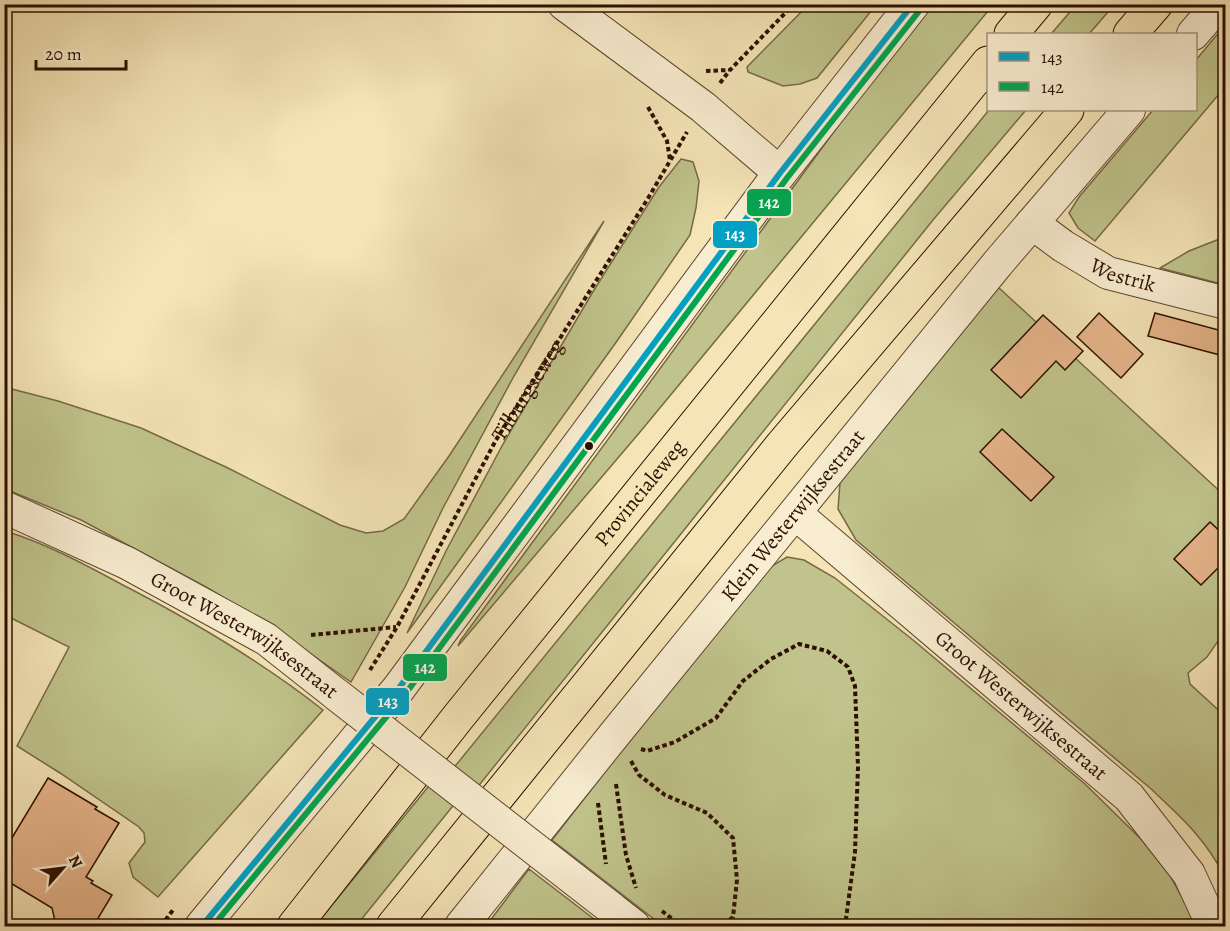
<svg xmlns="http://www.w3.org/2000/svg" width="1230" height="931" viewBox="0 0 1230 931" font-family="Alegreya,serif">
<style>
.green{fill:#c0c38b;stroke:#766946;stroke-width:1.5}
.building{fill:#e6b48a;stroke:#2c0f00;stroke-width:1.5}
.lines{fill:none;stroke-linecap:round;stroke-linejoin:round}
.minor-casing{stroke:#5e442e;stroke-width:34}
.tertiary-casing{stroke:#5e442e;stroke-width:35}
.trunk-casing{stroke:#2c0f00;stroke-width:35}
.path{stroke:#2c0f00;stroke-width:4;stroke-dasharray:4.5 3;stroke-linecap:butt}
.minor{stroke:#f8edd0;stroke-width:32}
.tertiary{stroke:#f8edd0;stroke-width:33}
.trunk{stroke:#f4e4b6;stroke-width:33}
.minor-bridge-casing{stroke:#5e442e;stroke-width:34;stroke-linecap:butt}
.minor-bridge{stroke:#f8edd0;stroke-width:32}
.bus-1-casing{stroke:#f8edd0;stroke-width:10}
.bus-2-casing{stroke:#f8edd0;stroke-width:10}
.bus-1{stroke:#02a1c4;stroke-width:6}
.bus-2{stroke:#00a651;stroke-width:6}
.bus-dot{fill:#2c0f00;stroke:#f8edd0;stroke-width:2}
.labels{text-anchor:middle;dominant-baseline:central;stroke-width:4.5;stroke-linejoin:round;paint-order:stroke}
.street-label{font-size:21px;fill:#2c0f00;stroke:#f8edd0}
.line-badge{stroke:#f8edd0;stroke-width:2}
.badge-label{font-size:16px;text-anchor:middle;font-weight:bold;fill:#fff}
</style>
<rect width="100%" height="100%" fill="#f4e4b6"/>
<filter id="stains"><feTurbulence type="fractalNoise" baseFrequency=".00333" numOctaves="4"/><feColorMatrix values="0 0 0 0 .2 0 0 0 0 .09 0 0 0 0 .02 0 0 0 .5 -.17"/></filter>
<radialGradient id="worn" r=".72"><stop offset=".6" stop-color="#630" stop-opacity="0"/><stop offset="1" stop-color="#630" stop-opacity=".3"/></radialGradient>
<!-- green -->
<path class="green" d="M809,4L876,5L817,78L800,84L783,86L748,72L747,67Z
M930,5H993L640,432L458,646L460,641L899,43Z
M1076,5H1114L1089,34H1051Z
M1225,25V87L1095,241L1078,228L1069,213L1079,197L1153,110H1196V60Z
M989,110H1026L933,220L480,784L452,807L356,926H315L428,787L456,765Z
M681,159L693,162L699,181L696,208L690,235L617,341L407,633L446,551L503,444L594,290L659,187Z
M604,221L514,376L443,508L405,587L351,682L268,624L206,587L81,520L5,489L4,387L58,401L141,428L228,468L340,525L366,533L383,531L404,519L449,456Z
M1222,238L1225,243V285L1160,268L1189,251Z
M998,287L1225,496V631L1207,657L1188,673L1190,684L1225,716V877C1205,838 1181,817 1150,788L856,540L838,509L840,483L871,440Z
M5,531C45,543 84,564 121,584C191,620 261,661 323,710L158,897L133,877L129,863L145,842L144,833L139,827L60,773L17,746L69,647L5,615Z
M787,557L804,560L835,578L913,640L1085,784L1142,840L1169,874L1198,926H663L552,840L760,573Z
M529,869L603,926H486Z"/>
<!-- building -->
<path class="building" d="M1099,313L1143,354L1121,378L1077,337Z
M1155,313L1226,332L1220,355L1148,336Z
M1043,315L1083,351L1065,370L1056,361L1021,398L991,370Z
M1002,429L1054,477L1031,501L980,452Z
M1210,522L1226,537V560L1201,585L1174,559Z
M48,778L97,807L95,809L119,823L86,877L93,881L91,883L112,895L94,925L88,921L76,927H65L55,921L52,908L4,879V851Z"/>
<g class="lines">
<!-- minor casing -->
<g class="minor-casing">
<g id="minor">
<path d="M564,4L703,107L780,173"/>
<path d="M1193,34L1219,4"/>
<path id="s2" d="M1032,223L1063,246L1108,273L1226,303"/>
<path id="s3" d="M4,507L127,563L266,639L337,695"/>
<path id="s4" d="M795,513L1129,797L1189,874L1213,926"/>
<path d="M611,908L634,926"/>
<path id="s5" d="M461,926L614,735L998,263L1129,110"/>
</g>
</g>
<!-- tertiary casing -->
<g class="tertiary-casing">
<path id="tertiary" d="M202,926L399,688L780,173L913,4"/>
</g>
<!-- trunk casing -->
<g class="trunk-casing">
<g id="trunk">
<path d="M1011,34L1036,4"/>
<path d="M1130,34L1156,4"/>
<path id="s6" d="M294,926L459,716L988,63"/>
<path d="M393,926L782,445L1067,110"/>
</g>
</g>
<!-- path -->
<g class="path">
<path d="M706,71L729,70"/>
<path d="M720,83L730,70L794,4"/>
<path d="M648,107L667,141L670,160"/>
<path d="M311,635L396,627"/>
<path id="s1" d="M370,670L397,627L496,440L647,200L687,132"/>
<path d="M641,749L647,751L675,742L716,718L743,681L771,659L799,644L827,651L848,667L855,686L858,767L855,852L845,926"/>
<path d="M631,761L639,775L665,795L707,813L733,838L737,880L733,917L722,926"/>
<path d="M616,784L626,855L636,888"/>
<path d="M598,803L606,864"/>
<path d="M662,911L681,926"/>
<path d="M161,926L173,910"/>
</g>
<!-- minor -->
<use href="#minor" class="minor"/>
<!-- tertiary -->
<use href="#tertiary" class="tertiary"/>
<!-- trunk -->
<use href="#trunk" class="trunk"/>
<!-- minor-bridge casing -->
<g class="minor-bridge-casing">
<path id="minor-bridge" d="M337,695L611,908"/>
</g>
<!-- minor-bridge -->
<use href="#minor-bridge" class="minor-bridge"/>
<!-- bus-1 casing -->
<g class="bus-1-casing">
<path id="bus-1" d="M202,926L399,688L780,173L913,4"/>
</g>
<!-- bus-2 casing -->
<g class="bus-2-casing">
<path id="bus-2" d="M213,926L406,693L787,178L920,10"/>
</g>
<!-- bus-1 -->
<use href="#bus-1" class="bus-1"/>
<!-- bus-2 -->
<use href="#bus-2" class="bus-2"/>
</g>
<!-- markers -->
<circle class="bus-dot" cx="589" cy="446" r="5"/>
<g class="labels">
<!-- street labels -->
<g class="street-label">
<text stroke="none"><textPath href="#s2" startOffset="106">Westrik</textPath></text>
<text stroke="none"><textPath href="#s1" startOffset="321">Tilburgseweg</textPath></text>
<text stroke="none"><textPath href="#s6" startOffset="554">Provincialeweg</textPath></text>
<text stroke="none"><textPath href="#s5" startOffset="528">Klein Westerwijksestraat</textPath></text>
<text stroke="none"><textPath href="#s3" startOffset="273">Groot Westerwijksestraat</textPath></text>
<text stroke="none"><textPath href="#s4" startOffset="297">Groot Westerwijksestraat</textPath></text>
</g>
</g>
<g class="line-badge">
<rect x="746" y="188" width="46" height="29" rx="6" fill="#00a651"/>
<rect x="712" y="220" width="46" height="29" rx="6" fill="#02a1c4"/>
<rect x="402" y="653" width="46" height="29" rx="6" fill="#00a651"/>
<rect x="365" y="687" width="45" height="29" rx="6" fill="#02a1c4"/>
</g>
<g class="badge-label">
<text x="769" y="208">142</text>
<text x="735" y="240">143</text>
<text x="425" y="673">142</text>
<text x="388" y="707">143</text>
</g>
<!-- margin -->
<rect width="1230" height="931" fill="none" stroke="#f4e4b6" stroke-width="24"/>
<rect x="6" y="6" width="1218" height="919" fill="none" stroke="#2c0f00" stroke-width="3"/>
<rect x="12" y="12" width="1206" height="907" fill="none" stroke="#2c0f00" stroke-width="1.5"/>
<!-- legend -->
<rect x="987" y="33" width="210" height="78" fill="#f8edd0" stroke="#a6947d" stroke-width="1.5"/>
<rect x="999" y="52" width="30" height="9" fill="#02a1c4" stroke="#a6947d" stroke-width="1.5"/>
<text x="1041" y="63" font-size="18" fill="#2c0f00">143</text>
<rect x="999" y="82" width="30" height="9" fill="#00a651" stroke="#a6947d" stroke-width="1.5"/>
<text x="1041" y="93" font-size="18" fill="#2c0f00">142</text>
<!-- north arrow -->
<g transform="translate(63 868) rotate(62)" stroke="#f8edd0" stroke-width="4.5" paint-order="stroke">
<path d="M0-4.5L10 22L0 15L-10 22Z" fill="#2c0f00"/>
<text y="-9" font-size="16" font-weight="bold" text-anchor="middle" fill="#2c0f00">N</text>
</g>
<!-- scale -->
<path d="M36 60v9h90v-9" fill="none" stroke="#2c0f00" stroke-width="3"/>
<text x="45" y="60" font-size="18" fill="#2c0f00" stroke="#f8edd0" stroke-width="4.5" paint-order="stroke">20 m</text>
<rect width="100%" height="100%" filter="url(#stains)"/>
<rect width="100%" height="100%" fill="url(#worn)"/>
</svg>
